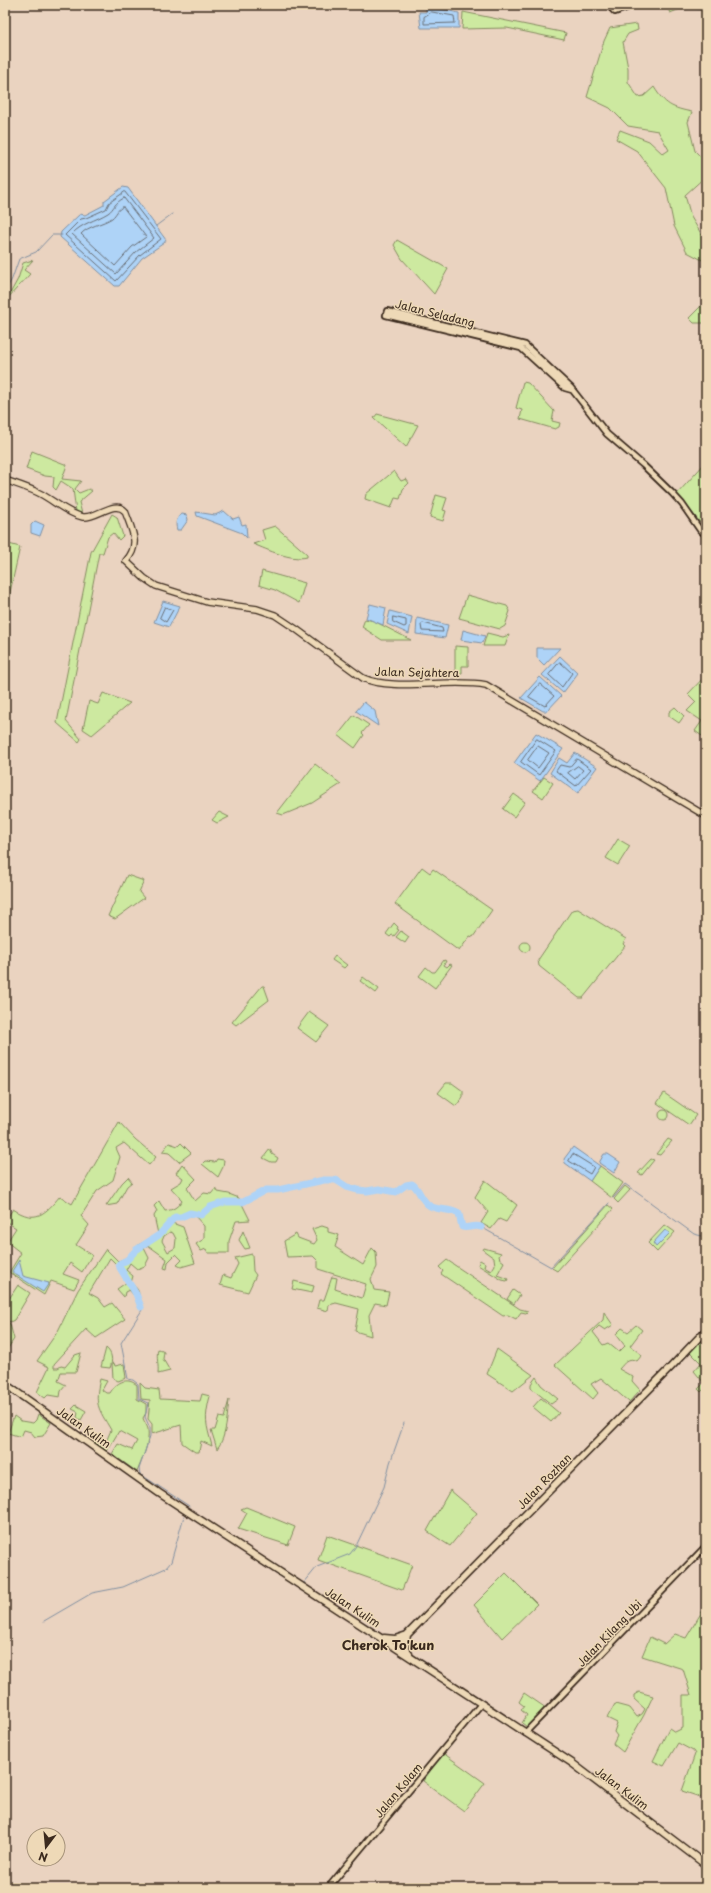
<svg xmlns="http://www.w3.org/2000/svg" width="711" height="1893" viewBox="0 0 711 1893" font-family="'Playpen Sans',sans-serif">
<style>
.green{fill:#cde9a0;stroke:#848a5f;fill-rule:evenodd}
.water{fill:#aed3f7;stroke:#808fa0}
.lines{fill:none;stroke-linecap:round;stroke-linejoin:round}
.shore{stroke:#696e75;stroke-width:1}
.stream{stroke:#808fa0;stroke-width:1}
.river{stroke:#aed3f7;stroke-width:7}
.tertiary-casing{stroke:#3b2a1e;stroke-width:8}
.secondary-casing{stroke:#3b2a1e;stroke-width:8}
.primary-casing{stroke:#3b2a1e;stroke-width:9}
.tertiary{stroke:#eed9b7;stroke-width:4.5}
.secondary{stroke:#eed9b7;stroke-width:5.5}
.primary{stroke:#eed9b7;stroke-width:6}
.labels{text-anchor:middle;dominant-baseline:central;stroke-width:3;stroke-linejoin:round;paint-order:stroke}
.street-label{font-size:11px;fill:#3b2a1e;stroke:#eed9b7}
.quarter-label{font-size:13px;font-weight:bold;fill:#3b2a1e;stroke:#eed9b7}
</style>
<rect width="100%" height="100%" fill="#ead3c0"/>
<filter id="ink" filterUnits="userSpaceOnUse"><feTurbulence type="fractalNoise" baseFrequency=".025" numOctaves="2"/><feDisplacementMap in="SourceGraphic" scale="8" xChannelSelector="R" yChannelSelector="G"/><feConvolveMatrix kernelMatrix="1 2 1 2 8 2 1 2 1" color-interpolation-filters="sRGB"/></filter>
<g filter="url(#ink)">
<!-- green -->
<path class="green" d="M666,5H706V10L685,7L670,13Z
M463,12L566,33L564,40L507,28L462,29Z
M637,24L638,30L628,34L623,42L628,68V82L638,97L644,96L654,87C665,105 672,108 692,112L688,122L695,151L706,162V176L685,195L691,217L706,242V262L687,252L674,226L666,188L637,151L616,139L620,130L649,141L663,154L669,150L658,131L628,126L610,108L587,97L604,41L610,28Z
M397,240L448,269L434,294L402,259L394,245Z
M33,260L24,270L30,274L7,299L18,279L23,263Z
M706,301V323H694L689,318Z
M523,382L528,383L554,411L552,421L560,423L559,427L555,429L520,419L522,410L516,408Z
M377,414L418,425L406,447L374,418Z
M32,451L67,465L62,479L81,481L75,489L79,493L89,489L92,491L79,502L82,514L76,512L73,489L61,481L56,490L53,487L54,477L45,476L26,469Z
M706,462V527L699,521L677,494Z
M394,471L401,481L406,479L409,483L403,489L400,499L395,498L391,508L365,499L366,494Z
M436,495L447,498L443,510L446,511L443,521L430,517Z
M112,514L117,517L123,536L119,540L113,533L108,537L103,553H99L66,721L81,739L79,742L57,723L91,552Z
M275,526L307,554V557C291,561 268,550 253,544L265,540L262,530Z
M5,543L20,547L5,615Z
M262,571L305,583L299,603L275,590L259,585Z
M467,595L507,606L510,611L505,626L500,629L459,618Z
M365,619L374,621L411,640H382L362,627Z
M487,633L503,637L509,635L505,646H483Z
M455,646L468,647V666H462V673H455Z
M706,675V731L702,736L695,731L702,721L687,711L696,702L688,694Z
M103,693L130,703L92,735L83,729L89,701L98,704Z
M675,707L684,716L679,723L669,716V712Z
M354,715L369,725L362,733L364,735L355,748L338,735Z
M315,764L341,784L312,803L283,815L277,813Z
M544,777L553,783L543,798L533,791Z
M514,794L525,802L514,817L503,809Z
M219,812L229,817L217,823L212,820Z
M618,839L630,846L618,865L606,858Z
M422,867L430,873L433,869L492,910L473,937L470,936L459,951L395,904Z
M127,875L144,881L139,892L144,898L115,919L108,916Z
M578,909L626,939L623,944L625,946L583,998H579L539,966L538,960L572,910Z
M394,923L398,927L397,929L399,930L394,936L392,935L390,937L386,934Z
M401,931L409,937L405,943L396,937Z
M520 947a5 5 0 1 1 10 0a5 5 0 1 1-10 0Z
M335,956L347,965L344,968L332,960Z
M444,960L446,961L444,965L447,967L450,964L452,965L435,988L419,976L426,967L432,972H435Z
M363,977L379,989L376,993L360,981Z
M262,986H264L269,1000L236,1025L232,1022Z
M309,1012L329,1026L316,1042L297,1028Z
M446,1083H452L463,1091V1097L456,1106L438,1093Z
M664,1093L696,1115L689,1125L657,1103Z
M659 1115a5 5 0 1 1 10 0a5 5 0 1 1-10 0Z
M119,1122L135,1139L156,1157L149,1165L124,1143L116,1148L120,1157L113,1180L97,1191L81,1216L89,1225L76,1245L92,1255L82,1272L70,1263L63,1274L79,1280L74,1289L51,1281L44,1295L10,1273V1271L21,1253L7,1242L16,1228L5,1221L13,1209C36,1224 45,1214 60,1196L72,1204Z
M668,1139L672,1141L660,1155L656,1154Z
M169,1143L178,1146L181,1143L191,1153L179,1162L169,1153L162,1152Z
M270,1149L272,1154L278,1158L276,1162H271L263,1158Z
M217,1159L224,1160L223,1167L218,1177L202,1164L205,1161L215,1162Z
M651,1159L654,1160L642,1175L638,1173Z
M182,1164L196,1179L187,1188L195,1201L204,1193L211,1194L216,1188L218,1192L229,1194L239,1198L250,1220L236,1221L229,1241V1253H208L206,1249L201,1251L196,1244L204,1239V1226L194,1215L174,1220L172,1223L183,1227L195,1263L181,1267L177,1265L182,1260L176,1254L168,1262L167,1269L164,1268L167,1259L149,1246L144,1248L149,1258L145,1266L137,1269L130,1263L126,1270L133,1276L131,1283C137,1288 141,1292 138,1300L129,1290L125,1292L124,1297L117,1289L127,1282L118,1266L110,1258L89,1293L98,1298L105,1307L112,1303L125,1319L96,1338L86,1329L54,1364V1368H58L61,1366L65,1367L75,1355L81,1353L76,1372H61L58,1381L66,1385L61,1391L60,1397L48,1395L45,1398L37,1392L49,1367L37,1361L58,1331L78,1290L106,1249L118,1261L126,1258L138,1245L158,1234L154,1216L157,1211L154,1206L159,1201L165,1211C173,1210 178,1207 182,1200L171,1188L181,1182L183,1178L176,1173ZM170,1232L173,1233L176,1239L175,1248L168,1252L162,1241L164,1236Z
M600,1166L623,1183L612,1198L590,1181Z
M128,1177L132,1182L127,1186L117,1204L106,1206L122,1183Z
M485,1180L517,1205L506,1222L499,1219L491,1229L481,1223L488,1212L475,1197Z
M625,1186L630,1190L618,1203L614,1199Z
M608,1205L613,1209L557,1271L552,1268Z
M665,1225L675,1232L657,1252L648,1243Z
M322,1226L328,1228V1232L339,1235L335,1247L363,1265L372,1248L376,1252L377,1267L371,1279L374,1290L389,1292L386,1305L375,1303L369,1315L371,1336L355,1331L359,1309L336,1303L329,1305L328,1311L317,1308L319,1300H324L332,1277L337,1278L335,1289L362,1298L366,1284L318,1269V1261L313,1256L287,1257L284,1241L296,1234L298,1238L314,1244L317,1240L312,1229Z
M243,1231L250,1248L245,1249L239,1240Z
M484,1248L501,1253L499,1256L500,1259L504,1262L497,1275L508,1279L507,1281L502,1280L478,1265L480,1260L485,1263L484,1267L491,1271L495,1265L494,1258L483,1250Z
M252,1254L253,1271L256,1275L248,1292L220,1285L223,1275L231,1278L238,1264L235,1258Z
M447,1260L520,1309L528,1311L526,1313L521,1312L516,1319L508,1315L503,1316L441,1274L443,1271L439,1267Z
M294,1281L314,1286L312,1293L292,1289Z
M18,1285L30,1293L14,1320L10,1322L5,1319V1305Z
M513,1290L520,1295L514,1304L507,1299Z
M604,1312L613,1325L605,1330L599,1326L593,1332L603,1345L608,1343L619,1352L625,1346L616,1334L622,1328L628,1332L636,1325L642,1330L630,1346L642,1355L637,1361C628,1356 625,1363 619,1369L633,1377L632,1381L640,1390L629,1402L601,1378L591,1384L598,1393L593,1399L555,1365L603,1320Z
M5,1320L10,1324L14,1339L5,1353Z
M706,1334V1387L701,1392L698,1389L704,1383L694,1371L701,1363L690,1352Z
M106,1348C112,1353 113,1360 110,1368L101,1367Z
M158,1349L164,1352L163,1359L170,1371L158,1374C159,1365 156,1358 158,1349Z
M497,1349L533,1375L513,1391L487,1374Z
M114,1363L115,1366L124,1364L126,1378L118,1381L113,1378L112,1364Z
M536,1377L541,1385L558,1399L551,1404L531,1388V1384Z
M100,1379L107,1381L102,1390L106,1393H110C116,1383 126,1376 137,1385V1399L146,1404V1413L143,1418C144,1422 147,1425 148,1429C150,1444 142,1459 137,1472L112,1454L118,1444L132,1450L137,1441L119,1431L107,1451L93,1442L95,1440L105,1444L111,1430C98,1408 94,1404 100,1379Z
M140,1383L145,1388L159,1390L160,1399L200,1401L202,1394L210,1396C204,1420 206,1423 212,1446L201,1441L199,1452H195L182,1443L181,1425L152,1434V1424L148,1419L150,1400L141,1399Z
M541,1398L559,1413L551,1422L533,1407Z
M229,1400C227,1416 227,1436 217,1449L211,1430H215L219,1417L224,1418Z
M76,1405L86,1411L81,1420L77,1418L78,1412L72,1409Z
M38,1414L51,1423L43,1436L35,1437L31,1432L24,1430L21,1437L8,1433L14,1416L21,1421L33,1423L36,1420Z
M450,1490L477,1513L450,1546L427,1531Z
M246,1507L295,1527L288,1545L238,1529L247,1513L241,1509Z
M327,1535L412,1565L402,1590L318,1560Z
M506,1573L537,1604L502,1638L474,1605Z
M706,1605V1799L682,1791L695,1754L693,1751L678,1743L664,1766L653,1761L669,1728L675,1732L683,1728V1695H691L683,1669L642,1656L650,1637L664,1644L675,1634L686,1638Z
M639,1692L653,1696L644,1715L623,1752L613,1744L617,1736L614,1732L617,1723L607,1718L615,1704L630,1708L637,1717L642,1714L645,1709L634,1699V1695Z
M524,1693L546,1708L527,1727L522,1723L527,1715L521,1710L524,1706L519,1702Z
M443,1753L485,1783L464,1811L423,1781Z"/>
<!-- water -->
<path class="water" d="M426,6L459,13V28H421L419,12H426Z
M123,187L128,188L166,240L164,243L142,258L119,286H115L60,237L61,232L80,214L85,215L104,205V201Z
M224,511L233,519L239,517L242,525L246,524L247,538L242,533L197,516L196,512L215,515Z
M182,514L187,515L188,520L181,530H177C175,523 176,518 182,514Z
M35,521L44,525L40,536L31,533V525Z
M163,601L180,606L169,627L154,622Z
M370,604L386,608L383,625L366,618Z
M390,611L412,617L409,634L387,624Z
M417,618L448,625L445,638L416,634Z
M463,630L485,636L482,643L461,640Z
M537,648H560L544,665L537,658Z
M560,656L578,673L563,693L542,675Z
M540,677L561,696L547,711H543L521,698Z
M364,702L375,711L378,726L356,711Z
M536,733L563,749L540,781L514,763Z
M575,753L597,767L578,793L550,773L559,758L567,763Z
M573,1147L600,1166L590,1181L565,1163L564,1159Z
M604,1154H608L620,1162L614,1173L599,1163Z
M665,1230L670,1233L656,1247L653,1243Z
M19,1260L23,1276L49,1283L43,1292L13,1273L12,1271Z"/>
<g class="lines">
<!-- shore -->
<path class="shore" d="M432,12L454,16L455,23L424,24V17Z
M125,192L161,239L140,255L116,281L65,235L81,219L86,218L106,209L109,203Z
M124,198L154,238L136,252L116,274L72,234C82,223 95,221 108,213C114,209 114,203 124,198Z
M123,207L146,237L132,247L115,266L81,234C88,226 103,224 112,218C117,214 117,209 123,207Z
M165,607L173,610L166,622L160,618Z
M393,617L406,620V626L404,627L393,622Z
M423,623L442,628L443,632L422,631L421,625Z
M560,662L572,673L562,687L549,675Z
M540,684L554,696L545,706L529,697Z
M537,739L556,751L539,775L521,762Z
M538,746L549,753L538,768L528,760Z
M577,759L591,769L576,786L556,771L560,765L569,767Z
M578,766L583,770L575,779L568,773Z
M573,1154L594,1167L590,1174L569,1161Z"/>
<!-- stream -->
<path class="stream" d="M156,226L172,214
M5,291L12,279L19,259L36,252L52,235H62
M613,1198L625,1184L694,1234L706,1237
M481,1227L551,1267L609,1203
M142,1310L121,1343L128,1379L133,1380L138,1384L139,1399L148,1403L145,1417L150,1428V1436L139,1469L140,1474L189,1506
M304,1583L317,1567L350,1554L356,1546L384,1487L390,1463L404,1423
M44,1621L92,1593L123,1587L166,1568L171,1562L184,1516"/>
<!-- river -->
<path class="river" d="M245,1201L266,1190H278L324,1180H336L347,1187L358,1190L367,1191L379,1189L396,1192L406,1185L412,1184C420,1189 421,1201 430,1206C439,1211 450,1208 459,1214L462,1227C469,1229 474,1224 481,1227
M141,1307L136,1294L120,1268L119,1264L127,1260L136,1250L159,1235L175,1217H181L190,1213L201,1215L210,1207L225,1202H242"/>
<!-- tertiary casing -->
<g class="tertiary-casing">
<path id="tertiary" d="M608,5L615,12L634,5
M572,390L565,388L521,348L386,315L387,311L525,345L571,388L607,434L643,465L672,493L682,504L700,530L706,535
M525,1733L706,1546
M328,1888L481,1704"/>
</g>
<!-- secondary casing -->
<g class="secondary-casing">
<path id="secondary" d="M5,480C16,484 29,488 39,493C53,500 68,514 83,517C96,519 115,499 125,511C132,531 141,544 126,561L144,578L156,586L207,602L257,609L275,615L296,629L363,678C394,692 450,678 486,685L706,816"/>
</g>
<!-- primary casing -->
<g class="primary-casing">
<path id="primary" d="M5,1384L159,1493L572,1763L706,1865
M384,1638L395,1639L407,1635L405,1649L409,1654
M395,1647L671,1367L706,1330"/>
</g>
<!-- tertiary -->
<use href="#tertiary" class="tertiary"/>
<!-- secondary -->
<use href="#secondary" class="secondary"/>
<!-- primary -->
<use href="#primary" class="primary"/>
</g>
</g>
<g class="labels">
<!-- street labels -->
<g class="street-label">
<text transform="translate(435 313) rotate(14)">Jalan Seladang</text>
<text transform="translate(417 672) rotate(1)">Jalan Sejahtera</text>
<text transform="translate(84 1427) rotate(35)">Jalan Kulim</text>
<text transform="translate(544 1481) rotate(-46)">Jalan Rozhan</text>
<text transform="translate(353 1607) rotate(33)">Jalan Kulim</text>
<text transform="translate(609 1633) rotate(-46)">Jalan Kilang Ubi</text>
<text transform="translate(622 1788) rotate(37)">Jalan Kulim</text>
<text transform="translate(398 1790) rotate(-50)">Jalan Kolam</text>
</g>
<!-- quarter labels -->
<g class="quarter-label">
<text x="388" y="1644">Cherok To'kun</text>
</g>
</g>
<!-- margin -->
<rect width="711" height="1893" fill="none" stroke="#eed9b7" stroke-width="20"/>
<rect x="10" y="10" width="691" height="1873" fill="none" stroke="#3b2a1e" stroke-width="1.5" filter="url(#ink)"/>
<!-- north arrow -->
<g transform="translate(46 1847) rotate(196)"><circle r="19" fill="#eed9b7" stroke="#a6937a"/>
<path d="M0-3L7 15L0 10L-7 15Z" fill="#3b2a1e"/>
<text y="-6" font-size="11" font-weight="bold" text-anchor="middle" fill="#3b2a1e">N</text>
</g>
</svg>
